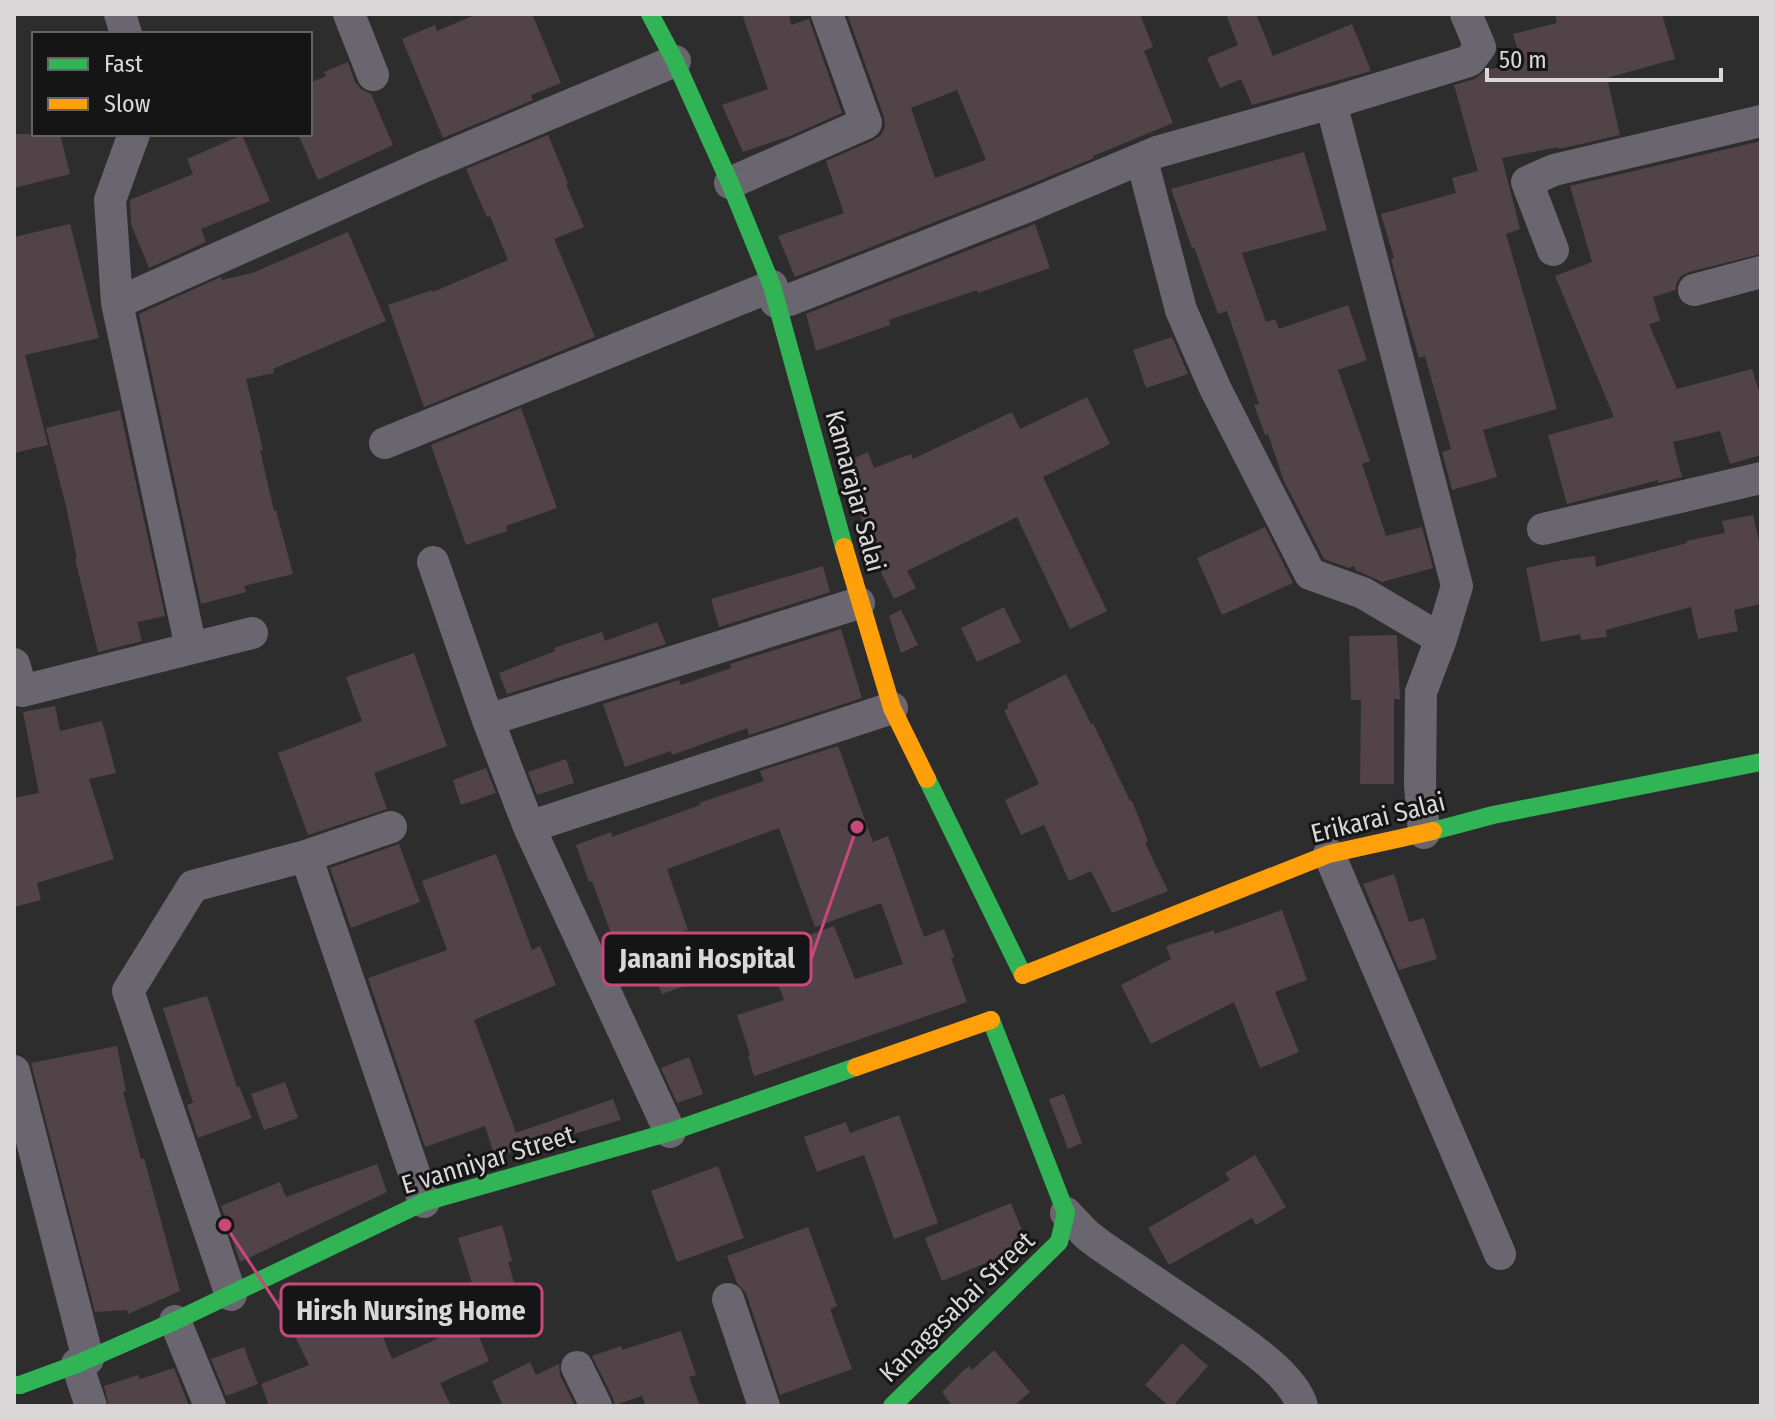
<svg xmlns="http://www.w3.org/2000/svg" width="1775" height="1420" viewBox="0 0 1775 1420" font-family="'Fira Sans Condensed',sans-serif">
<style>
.building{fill:#524349;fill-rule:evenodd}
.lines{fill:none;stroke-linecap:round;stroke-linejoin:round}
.street{stroke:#696670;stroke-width:32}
.fast{stroke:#30b455;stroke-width:18}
.slow{stroke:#ff9f0a;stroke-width:18}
.labels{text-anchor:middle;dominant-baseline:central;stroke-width:6;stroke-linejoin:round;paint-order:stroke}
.street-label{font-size:26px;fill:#d9d7d8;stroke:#161516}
.leader{fill:none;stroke:#c8487a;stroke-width:3}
.callout-dot{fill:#c8487a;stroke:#161516;stroke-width:3}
.callout{fill:#161516;stroke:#c8487a;stroke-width:3}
.callout-label{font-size:28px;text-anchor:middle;font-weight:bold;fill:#d9d7d8}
</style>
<rect width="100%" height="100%" fill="#2e2d2e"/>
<!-- building -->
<path class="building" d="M477,14H532L561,83L531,95L533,100L443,138L402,39L435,25L437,31Z
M742,14H789L791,25L809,19L842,113L790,136L743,152L722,105L768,89Z
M854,14H1140L1153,47L1144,51L1173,123L1093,156L1094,158L1026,186L795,277L778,236L844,213L826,161L874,140L881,135L885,127L884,117L848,16ZM957,90L986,160L935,178L911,108Z
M1226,14H1256L1273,56L1352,24L1371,71L1252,105L1241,79L1220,88L1207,58L1238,45Z
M1555,14H1662L1675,59L1607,78L1620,135L1559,149L1558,147L1502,158L1520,229L1506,234L1557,409L1483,430L1497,477L1452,490L1442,452L1451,449L1425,356L1419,358L1401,296L1391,259L1394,258L1381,214L1456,193L1452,178L1478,171L1454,85L1475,79L1485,71L1521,61L1513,34L1557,23Z
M348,62L355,82L361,89L371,94L393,145L318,180L298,134H310V83L326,76L324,72Z
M14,134H60L70,174L14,188Z
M242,135L270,201L201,229L206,242L149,268L131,224L130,200L193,174L187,159Z
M548,135L568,183L566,184L584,227L554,239L595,337L424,407L388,305L432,290L433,292L508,260L490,216L487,217L466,169Z
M1761,141V254L1689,272L1681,276L1676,284V290L1653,297L1660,321L1649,324L1677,389L1752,369L1761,398V455L1730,464L1720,431L1673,442L1682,477L1658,483V480L1567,504L1548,435L1614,417L1555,276L1592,262L1570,186Z
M1304,152L1327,230L1242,253L1266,322L1275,319L1279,329L1348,305L1367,360L1338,370L1370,461L1362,464L1386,536L1422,527L1433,568L1382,582L1356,570L1354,566L1349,568L1324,559L1284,481L1268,434L1265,435L1254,405L1259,404L1227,311L1218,314L1194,247L1192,248L1171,189Z
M70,224L99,338L25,355L48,445L14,453V237Z
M1035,224L1050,268L978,293L977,290L889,320L890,325L816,351L806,314Z
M348,232L386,321L273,369L274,373L246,379L263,450H260L274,511L276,510L293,574L244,586L246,592L201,604L139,314L221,277L222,280L252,273Z
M1172,337L1188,374L1146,388L1133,350Z
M1087,397L1110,444L1043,477L1107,611L1070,629L1017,517L907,571L916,588L894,599L871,552L846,462L868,452L874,468L911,454L913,459L1012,412L1020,429Z
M521,408L557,508L506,526L507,531L466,545L431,445Z
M120,410L165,616L137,622L142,641L98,652L75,559H77L66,506L46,428Z
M1753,515L1761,550V604L1734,610L1738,631L1698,639L1691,607L1606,630L1607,637L1581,640L1580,634L1541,642L1526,568L1563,560L1595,556L1596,567L1687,543L1686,541L1725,533L1722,521Z
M1265,527L1293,583L1222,615L1197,558Z
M823,566L830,592L719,627L711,599Z
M1004,607L1021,642L977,662L961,628Z
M901,610L918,645L901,653L889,616Z
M657,622L666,644L507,694L499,673L555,651L554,648L602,632L605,641Z
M841,629L862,698L749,735L747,728L672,755L671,751L625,767L603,704L679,680L681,685L731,668L730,664Z
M1397,635L1400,699H1394V784H1360L1361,700H1351L1349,636Z
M414,653L447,746L374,773L387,809L308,835L278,753L362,721L346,677Z
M1066,674L1091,724L1093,723L1130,801H1132L1148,841L1145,843L1168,891L1112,913L1091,871L1069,881L1044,825L1021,835L1005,800L1039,784L1004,710L1009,708L1007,704Z
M55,706L60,731L102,721L116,773L89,779L114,859L37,883L41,900L14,907V798L39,793L23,712Z
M838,746L873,842L888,836L924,937L944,929L954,957L951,958L967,1002L754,1076L748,1056L750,1055L737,1015L784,1000L765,951L834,926L855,979L903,964L881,903L815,927L779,828L667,869L688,930L681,932L699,981L662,994L644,946L619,955L592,881L589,882L576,845L611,832L612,837L700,805L699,803L764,781L760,771Z
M566,759L574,783L537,795L528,772Z
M486,768L496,793L461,805L453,780Z
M399,844L420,902L351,928L330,868Z
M496,854L532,950L540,946L556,985L474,1020L516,1133L613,1099L621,1120L495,1157L485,1126L425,1147L368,978L447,950L422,881Z
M1394,874L1409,922L1424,918L1437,959L1399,970L1363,884Z
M1282,910L1307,980L1275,992L1299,1052L1260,1068L1234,1002L1151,1044L1121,985L1171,959L1166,946L1214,930L1215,934Z
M207,996L237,1087L239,1086L252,1118L198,1138L187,1105L193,1103L163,1008Z
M117,1046L126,1091L123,1092L141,1159L144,1158L180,1291L128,1314L127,1310L95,1312L31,1063Z
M689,1057L703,1094L677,1103L661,1068Z
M285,1082L298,1118L264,1130L251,1094Z
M1064,1094L1082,1143L1068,1149L1049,1099Z
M899,1115L938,1223L894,1239L864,1155L817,1172L804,1137L846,1122L850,1133Z
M1255,1155L1286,1207L1256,1225L1252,1218L1169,1265L1148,1228L1230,1180L1225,1173Z
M377,1164L387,1192L240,1262L221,1206L280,1182L286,1197Z
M718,1166L744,1238L677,1262L651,1191Z
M1011,1203L1026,1240L1013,1252L942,1281L925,1238Z
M502,1225L512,1261L508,1262L522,1309L483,1319L458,1238Z
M808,1227L837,1306L830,1309L852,1369L780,1395L746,1293L737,1283L727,1256Z
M309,1285L329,1325L371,1308L392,1359L473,1323L489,1361L440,1383L451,1406H269L261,1384L309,1365L277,1300Z
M681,1331L696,1375L689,1377L700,1406H646L642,1396L615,1405L613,1398L592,1356L621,1346L622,1350Z
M1182,1343L1208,1366L1173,1406H1169L1145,1385Z
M244,1347L258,1384L226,1396L211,1359Z
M994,1350L1030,1392L1014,1406H952L942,1392L964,1370L969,1366L972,1370Z
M530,1362L536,1375L559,1364L560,1375L575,1406H503L492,1381Z
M174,1368L189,1406H109L104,1386L138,1375L140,1379Z"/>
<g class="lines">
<!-- street -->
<path class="street" d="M120,14L126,34
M349,14L373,75
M1331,103L1457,586L1441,639L1421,692L1420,785L1424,833
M134,134L110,200L117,303L425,166L675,61
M1142,160L1181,310L1215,388L1310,574L1363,593L1441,639
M730,183L866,123L827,14
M1553,250L1527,182L1554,170L1761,121
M1694,290L1761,272
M776,302L789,300L1033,204L1157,152L1331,103L1469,61L1480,47L1466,14
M117,303L191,648
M385,443L772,286
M1543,529L1761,478
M433,562L488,720L529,827L670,1132
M14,664L22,691L252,633
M488,720L859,603
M529,827L892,708
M1329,854L1500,1254
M306,856L424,1202
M14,1071L88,1359
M1066,1213L1087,1235L1100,1245C1131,1266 1162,1287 1193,1308C1223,1329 1292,1370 1302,1406
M231,1295L128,991L193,886L306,856L391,827
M728,1299L764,1406
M175,1321L210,1406
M77,1364L91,1406
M577,1367L596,1406"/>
<!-- fast -->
<path class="fast" d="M650,14L675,61L730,183L772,286L844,547
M927,779L1023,975
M1433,831L1493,815L1761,762
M14,1385H20L77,1364L175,1321L424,1202L670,1132L856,1067
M892,1406L1059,1242L1066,1213L991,1020"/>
<!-- slow -->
<path class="slow" d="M844,547L892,708L927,779
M1023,975L1329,854L1433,831
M856,1067L991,1020"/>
</g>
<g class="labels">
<!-- street labels -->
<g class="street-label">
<text transform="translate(855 491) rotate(75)">Kamarajar Salai</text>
<text transform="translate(1378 818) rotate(-14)">Erikarai Salai</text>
<text transform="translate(488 1160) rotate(-17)">E vanniyar Street</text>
<text transform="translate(957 1307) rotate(-44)">Kanagasabai Street</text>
</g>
</g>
<!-- callouts -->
<path class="leader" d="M857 827L811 959M225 1225L281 1310"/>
<g class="callout-dot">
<circle cx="857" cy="827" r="8"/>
<circle cx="225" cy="1225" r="8"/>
</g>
<g class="callout">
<rect x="603" y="933" width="208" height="52" rx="8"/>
<rect x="281" y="1284" width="261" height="52" rx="8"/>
</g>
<g class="callout-label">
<text x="707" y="968">Janani Hospital</text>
<text x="411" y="1320">Hirsh Nursing Home</text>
</g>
<!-- border -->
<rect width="1775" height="1420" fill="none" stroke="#d9d7d8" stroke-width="32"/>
<!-- legend -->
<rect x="32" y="32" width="280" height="104" fill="#161516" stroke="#646364" stroke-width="2"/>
<rect x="48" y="58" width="40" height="12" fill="#30b455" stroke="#646364" stroke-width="2"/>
<text x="104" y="72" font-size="24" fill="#d9d7d8">Fast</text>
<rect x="48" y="98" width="40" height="12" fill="#ff9f0a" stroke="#646364" stroke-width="2"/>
<text x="104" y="112" font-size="24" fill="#d9d7d8">Slow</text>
<!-- scale -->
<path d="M1487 68v12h234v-12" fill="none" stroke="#d9d7d8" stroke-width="4"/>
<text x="1499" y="68" font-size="24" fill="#d9d7d8" stroke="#161516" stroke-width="6" paint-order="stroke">50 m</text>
</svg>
